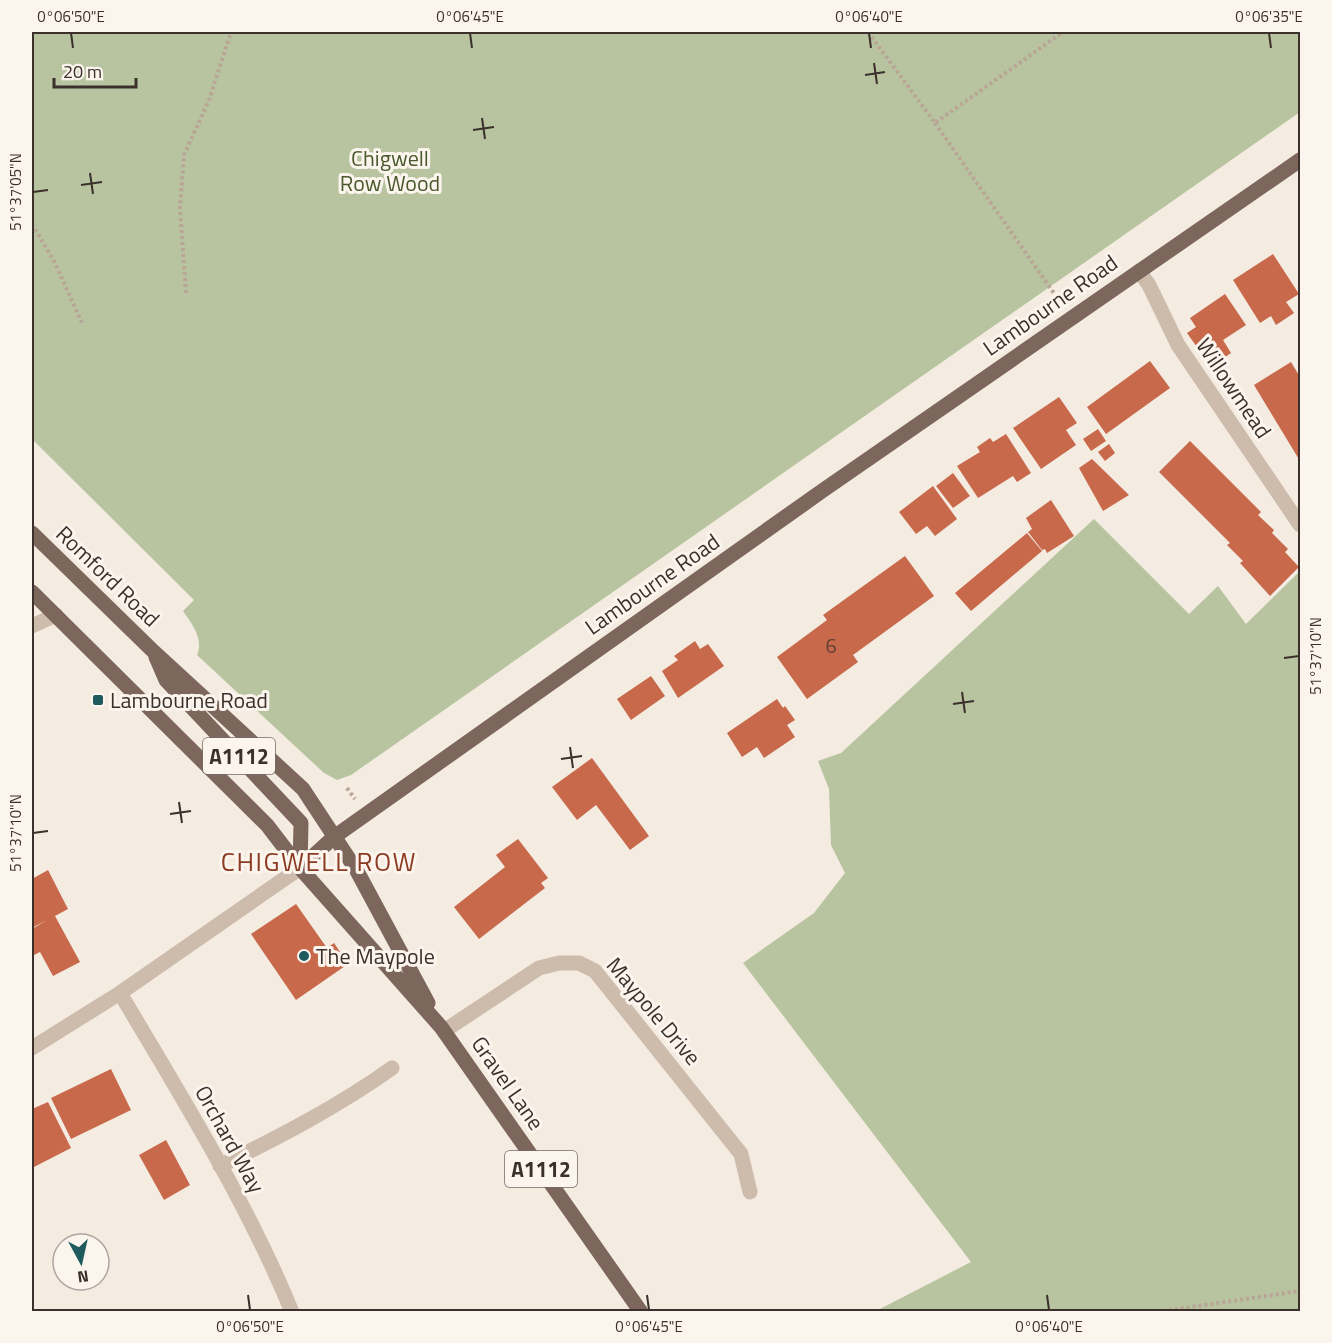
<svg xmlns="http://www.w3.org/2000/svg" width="1332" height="1343" viewBox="0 0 1332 1343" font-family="'Titillium Web',sans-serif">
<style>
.green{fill:#b8c4a0}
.building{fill:#c8694b}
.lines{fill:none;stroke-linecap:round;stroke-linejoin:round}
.path{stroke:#b9a596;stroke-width:4;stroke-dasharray:3 3;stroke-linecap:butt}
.minor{stroke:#cdbbac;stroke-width:15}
.major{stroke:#7d675c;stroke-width:15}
.ticks{fill:none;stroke:#3b302b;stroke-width:2}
.poi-dot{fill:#1f5a5e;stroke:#fbf5ee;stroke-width:2}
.labels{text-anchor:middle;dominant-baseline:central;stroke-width:6;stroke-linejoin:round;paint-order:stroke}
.number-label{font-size:20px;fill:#5e3e33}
.shield{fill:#fbf5ee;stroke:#756b66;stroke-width:1.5}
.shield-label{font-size:21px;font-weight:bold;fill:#3b302b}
.park-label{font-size:22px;fill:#4a5a2e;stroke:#fbf5ee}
.street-label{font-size:22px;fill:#3b302b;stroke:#fbf5ee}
.poi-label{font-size:22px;fill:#3b302b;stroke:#fbf5ee;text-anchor:start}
.quarter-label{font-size:26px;letter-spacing:1.5px;fill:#8c3b22;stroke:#fbf5ee}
.neatline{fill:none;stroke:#3b302b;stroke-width:2}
.ticks-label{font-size:15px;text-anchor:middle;fill:#3b302b}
</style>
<rect width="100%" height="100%" fill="#f4ebe1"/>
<!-- green -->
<path class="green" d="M32,32H1300V112L351,775L337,780L324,773L197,655C204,639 192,624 183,611L194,600L32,439Z
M1094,519L1189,614L1218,586L1246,624L1300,571V1311H876L971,1262L743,963L814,913L845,873L831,845L829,789L818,761L841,753Z"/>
<!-- building -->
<path class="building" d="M1273,254L1299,294L1286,302L1294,313L1276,325L1271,316L1260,323L1233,280Z
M1225,294L1246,325L1223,340L1231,353L1211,367L1187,333L1196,327L1190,318Z
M1150,361L1170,388L1106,434L1087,407Z
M1291,362L1300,377V461L1254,385Z
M1059,397L1077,423L1066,430L1076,445L1041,469L1013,428Z
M1098,429L1106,441L1091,451L1083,439Z
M1006,434L1031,473L1017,482L1013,476L978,498L957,466L980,452L977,447L990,438L993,442Z
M1190,441L1261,512L1258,515L1274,530L1272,533L1288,549L1285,552L1299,567L1270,596L1240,563L1243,561L1227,545L1230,543L1159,472Z
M1109,444L1115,453L1105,461L1098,452Z
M1092,459L1129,495L1103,511L1079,468Z
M953,473L970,496L953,508L936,486Z
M933,486L957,519L935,536L927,526L916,534L899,512Z
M1051,500L1074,536L1047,553L1045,549L1042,550L1028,532L1032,529L1026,518Z
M1027,533L1042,551L971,611L955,593Z
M905,556L934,596L853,655L858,662L807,699L777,657L827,620L823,615Z
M695,641L700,649L708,644L724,666L678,698L662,671L678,660L674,656Z
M651,676L665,696L631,720L617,699Z
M777,699L783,708L785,706L795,720L787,725L795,737L764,758L757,747L742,757L727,733Z
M592,758L649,836L630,850L596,805L577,820L552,787Z
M518,839L548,878L541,883L545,888L479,939L454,907L505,867L496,855Z
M48,870L68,909L55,916L80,962L53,976L40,952L32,956V929L47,920L32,928V879Z
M296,904L327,948L334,943L348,964L296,1000L251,934Z
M111,1069L131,1110L71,1139L51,1098Z
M48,1102L71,1148L32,1168V1109Z
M166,1140L190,1185L164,1200L139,1155Z"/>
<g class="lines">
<!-- path -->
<path class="path" d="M868,32L935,123L1063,32
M935,123L1060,302
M32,224L54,261L82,323
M186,293L180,208L184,155L209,100L231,32
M347,788L355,799
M1157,1312L1300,1291"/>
<!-- minor -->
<path class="minor" d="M1139,271L1149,285L1178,345L1300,525
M32,626L56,615
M120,993C181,1096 246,1200 292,1312
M444,1031L539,968L559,963H579L595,971L741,1154L750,1192
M32,1048L120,993L300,868
M220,1166C279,1137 339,1106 392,1068"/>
<!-- major -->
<path class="major" d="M32,533L154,652L303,789L357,871L428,1003
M32,592L267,825L300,868L441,1027L641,1312
M156,657L166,680L301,823L300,868
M300,868L334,837L822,491L1300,160"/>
</g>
<!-- ticks -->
<path class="ticks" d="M71,33L73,48M470,33L472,48M869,33L871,48M1269,33L1271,48M874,63L877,84M865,75L885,72M482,118L485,139M473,130L494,127M90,173L93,194M81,185L102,182M33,192L48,190M1284,658L1299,656M962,692L965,713M953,704L974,701M570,747L573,768M561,759L582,756M179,802L182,823M170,814L191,811M33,833L48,831M248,1295L250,1310M647,1295L649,1310M1047,1295L1049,1310"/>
<!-- markers -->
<g class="poi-dot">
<rect x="92" y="694" width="12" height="12" rx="3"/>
<circle cx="304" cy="956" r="6"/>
</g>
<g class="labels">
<!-- number labels -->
<g class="number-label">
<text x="831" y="645">6</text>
</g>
<!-- shield labels -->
<g class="shield">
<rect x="203" y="738" width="72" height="36" rx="4.5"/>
<rect x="505" y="1151" width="72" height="36" rx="4.5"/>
</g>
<g class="shield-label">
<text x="239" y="756">A1112</text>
<text x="541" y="1169">A1112</text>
</g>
<!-- park labels -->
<g class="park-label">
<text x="390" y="158">Chigwell<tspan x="390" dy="25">Row Wood</tspan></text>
</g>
<!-- street labels -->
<g class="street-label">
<text transform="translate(1050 305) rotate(-35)">Lambourne Road</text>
<text transform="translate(1234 388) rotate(56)">Willowmead</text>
<text transform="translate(108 576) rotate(44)">Romford Road</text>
<text transform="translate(652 584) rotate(-35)">Lambourne Road</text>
<text transform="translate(654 1011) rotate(50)">Maypole Drive</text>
<text transform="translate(508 1083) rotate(55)">Gravel Lane</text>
<text transform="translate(230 1139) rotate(61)">Orchard Way</text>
</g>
<!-- poi labels -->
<g class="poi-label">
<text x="110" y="700">Lambourne Road</text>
<text x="316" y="956">The Maypole</text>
</g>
<!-- quarter labels -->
<g class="quarter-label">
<text x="319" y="861">CHIGWELL ROW</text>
</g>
</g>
<!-- border -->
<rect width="1332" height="1343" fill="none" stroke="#fbf5ee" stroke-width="66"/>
<!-- north arrow -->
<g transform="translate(81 1262) rotate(172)"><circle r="28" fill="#fbf5ee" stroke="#aea6a0" stroke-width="1.5"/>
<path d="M0-4.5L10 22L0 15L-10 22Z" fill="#1f5a5e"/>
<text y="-9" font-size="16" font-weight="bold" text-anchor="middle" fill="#3b302b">N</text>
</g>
<!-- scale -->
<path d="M54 78v9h82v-9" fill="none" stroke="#3b302b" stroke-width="3"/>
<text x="63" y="78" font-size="18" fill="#3b302b" stroke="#fbf5ee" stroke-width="4.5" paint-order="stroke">20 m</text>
<rect x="33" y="33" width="1266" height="1277" class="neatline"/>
<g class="ticks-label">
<text x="71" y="22">0°06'50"E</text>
<text x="470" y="22">0°06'45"E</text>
<text x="869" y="22">0°06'40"E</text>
<text x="1269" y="22">0°06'35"E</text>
<text transform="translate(16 192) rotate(-90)" y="5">51°37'05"N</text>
<text transform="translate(1316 656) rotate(-90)" y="5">51°37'10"N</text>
<text transform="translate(16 833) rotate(-90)" y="5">51°37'10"N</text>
<text x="250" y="1332">0°06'50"E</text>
<text x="649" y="1332">0°06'45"E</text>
<text x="1049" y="1332">0°06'40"E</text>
</g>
</svg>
